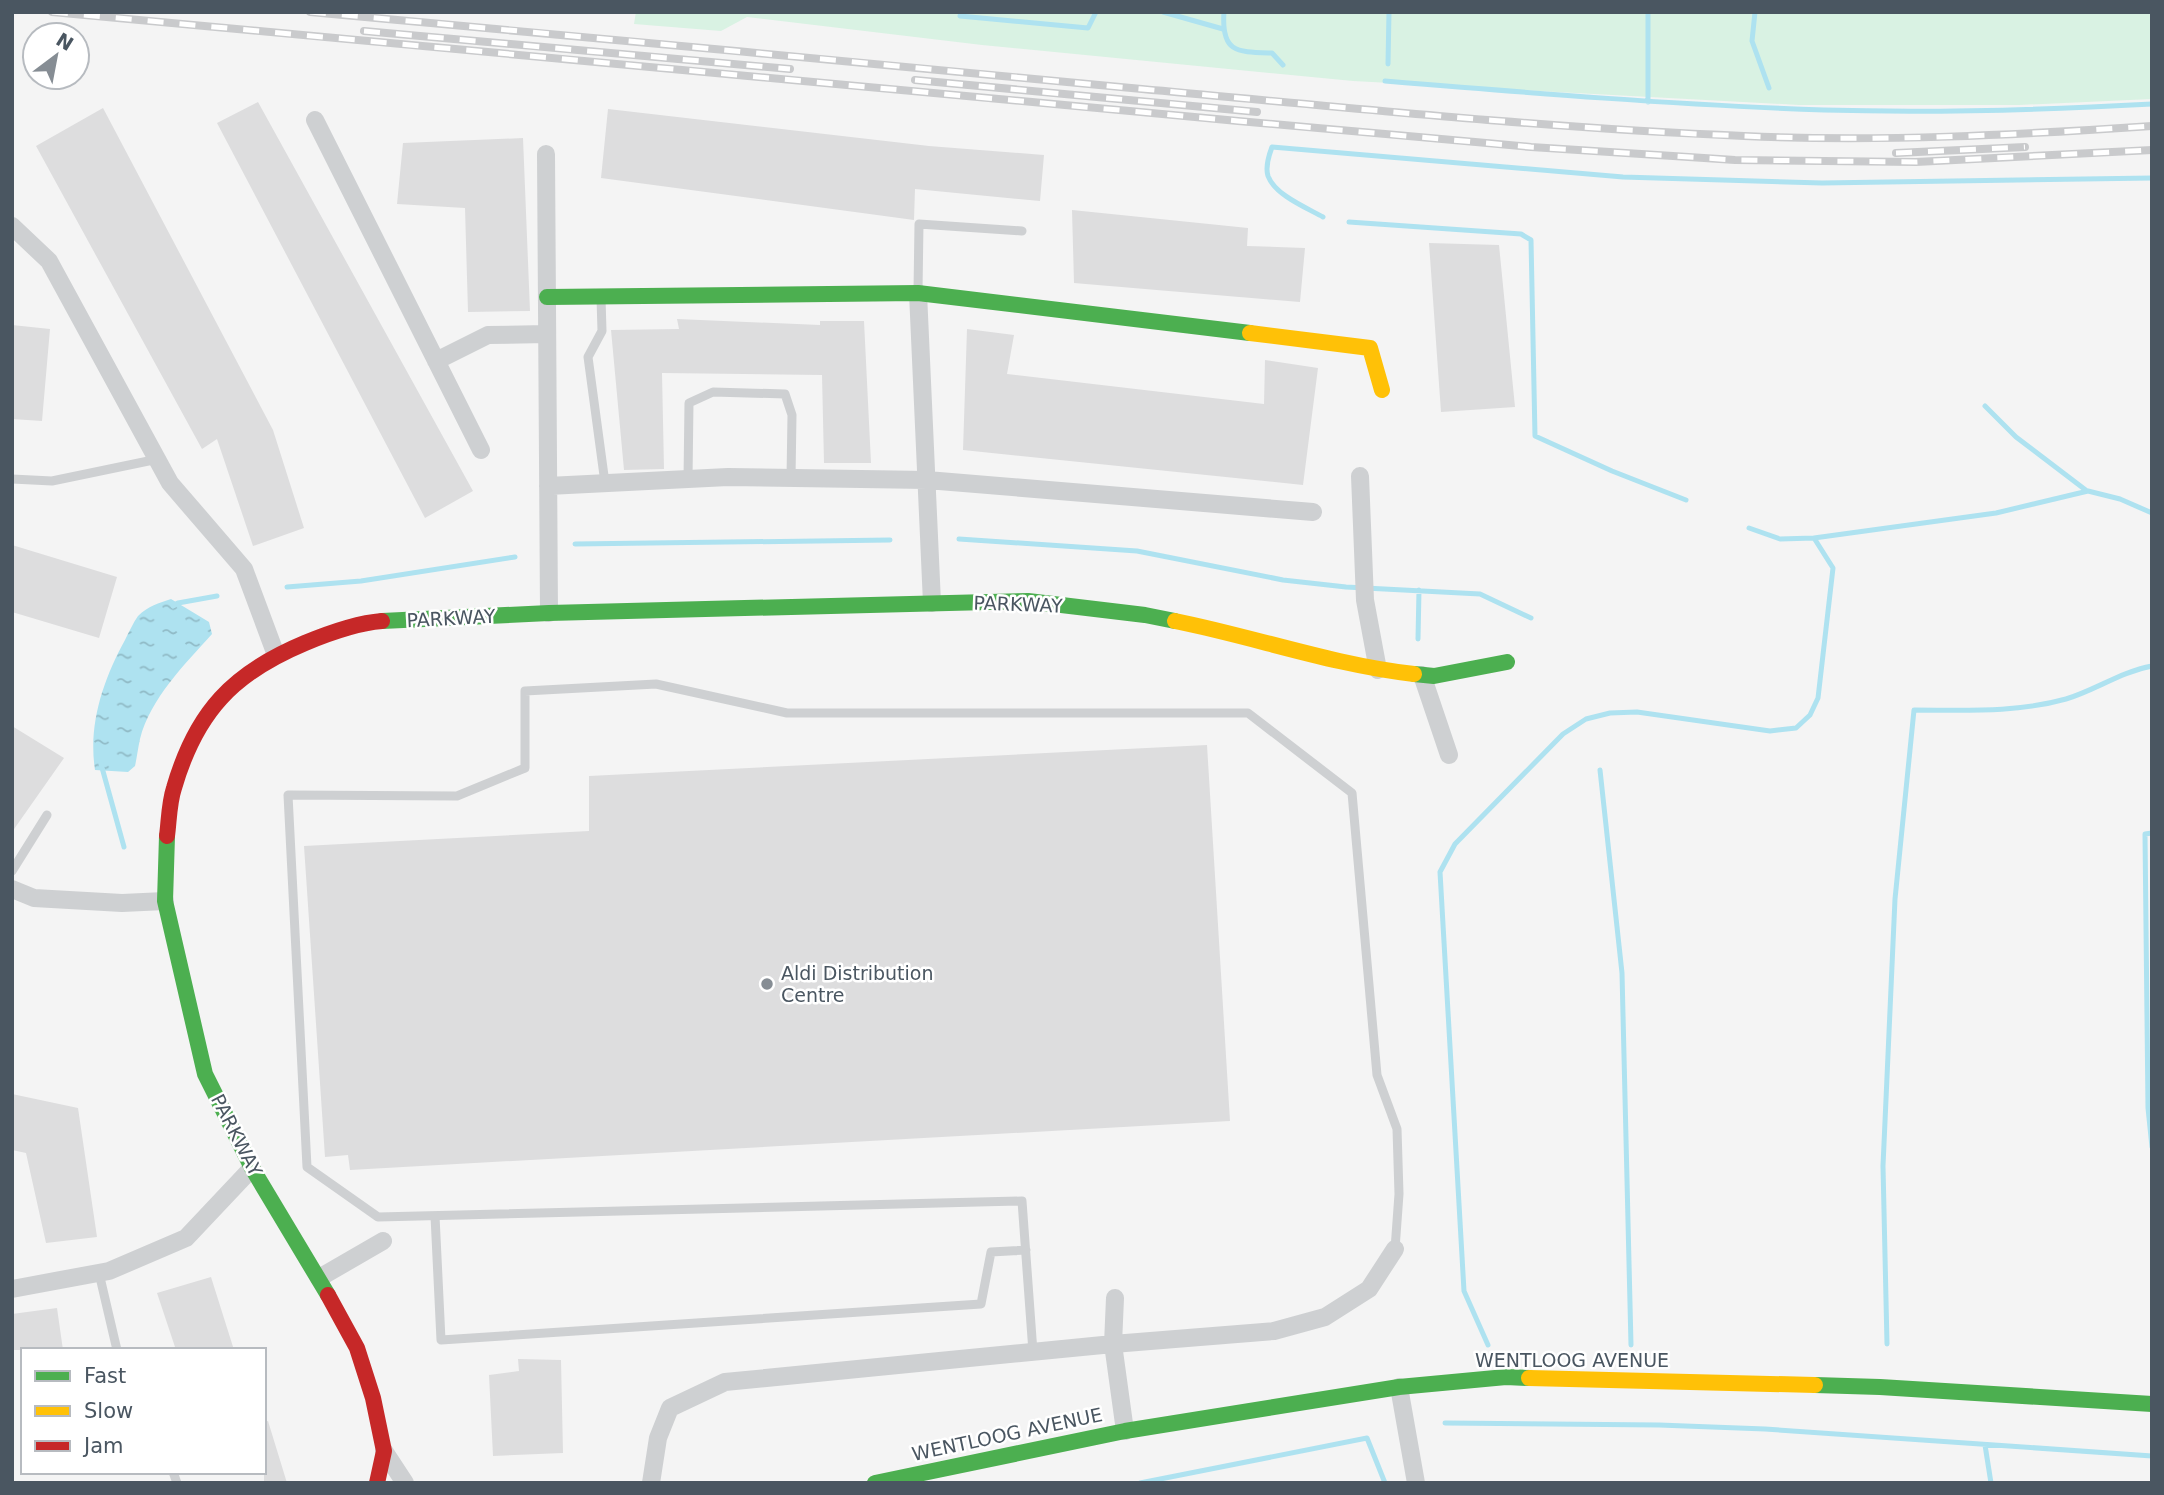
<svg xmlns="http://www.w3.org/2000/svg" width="2164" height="1495" viewBox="0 0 2164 1495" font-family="'DejaVu Sans',sans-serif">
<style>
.green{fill:#d9f2e3}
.water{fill:url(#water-ripples)}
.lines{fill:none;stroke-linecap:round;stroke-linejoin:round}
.stream{stroke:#aee2f0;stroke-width:5}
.building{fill:#ddddde}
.lane{stroke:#ced0d2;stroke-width:9}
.street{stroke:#ced0d2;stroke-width:18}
.fast{stroke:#4caf50;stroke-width:16}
.slow{stroke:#ffc107;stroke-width:16}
.jam{stroke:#c62828;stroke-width:16}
.rail-casing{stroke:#c9cacc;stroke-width:8}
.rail{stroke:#fff;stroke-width:5;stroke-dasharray:16;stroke-linecap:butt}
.poi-dot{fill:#868d94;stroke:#fff;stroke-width:2.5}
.labels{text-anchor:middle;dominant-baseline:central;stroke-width:5;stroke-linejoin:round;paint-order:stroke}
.street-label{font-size:19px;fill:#4a5661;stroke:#fff}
.poi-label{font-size:19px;fill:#4a5661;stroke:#fff;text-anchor:start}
</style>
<defs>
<pattern id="water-ripples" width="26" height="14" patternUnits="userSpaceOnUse" patternTransform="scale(1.75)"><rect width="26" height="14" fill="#aee2f0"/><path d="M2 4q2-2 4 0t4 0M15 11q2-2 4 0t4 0" fill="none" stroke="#90bac6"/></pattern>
</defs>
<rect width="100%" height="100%" fill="#f4f4f4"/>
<!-- green -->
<path class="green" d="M636,12H2152V99L2019,105H1799L1353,81L982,45L747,17L721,31L634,24Z"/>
<!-- water -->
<path class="water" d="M171,599L209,622L212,634C185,664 150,699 140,739C138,748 137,757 135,766L128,772L95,770C88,725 103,680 125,640C129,632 133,623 138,616C148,606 159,603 171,599Z"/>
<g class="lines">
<!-- stream -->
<path class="stream" d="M961,12L960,16L1088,28L1096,12
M1163,12L1223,29
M1224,12C1221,53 1237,52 1272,53L1283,65
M1648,12V102
M1755,12L1752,41L1769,88
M1388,64L1389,12
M1385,81C1531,93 1677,105 1824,110C1933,113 2043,110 2152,104
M1323,217C1307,208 1275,195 1268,176C1265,167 1269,155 1272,147L1623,177L1822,183L2152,178
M1349,222L1521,234L1531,240L1535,436L1612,471L1686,500
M1985,406L2016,437L2087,491
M1814,538L1996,513L2088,491L2120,499L2152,513
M959,539L1137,551L1283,580L1346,587L1480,594L1531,618
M575,544L890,540
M287,587L361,581L515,557
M173,606L178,603L217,596
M1418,639L1419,590
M101,764L124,847
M1600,770L1622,973L1631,1345
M2152,833L2145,834L2148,1108L2152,1147
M1887,1344L1883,1166L1895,899L1914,710C1965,710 2016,713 2066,699C2096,690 2120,672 2152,666
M1488,1345L1464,1291L1440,872L1455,844L1563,734L1586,719L1610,713L1637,712L1770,731L1796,728L1810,715L1818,698L1833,568L1814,538L1780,539L1749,528
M1445,1423L1659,1425L1765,1429L2152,1456
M1985,1445L1991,1483
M1140,1483L1367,1438L1385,1483"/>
</g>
<!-- building -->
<path class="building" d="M258,102L473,491L425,518L217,123Z
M103,108L273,430L304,528L253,546L217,439L202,449L36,146Z
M608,109L929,146L1044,155L1040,201L915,189L914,220L601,178Z
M523,138L530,311L468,312L465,208L397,204L403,143Z
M1072,210L1248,228L1247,246L1305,248L1300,302L1074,283Z
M1429,243L1499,245L1515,407L1441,412Z
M677,319L820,325V321H864L871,463H824L822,375L662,373L664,469L624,470L611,330L679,329Z
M12,325L50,329L42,421L12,419Z
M967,329L1014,335L1007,374L1264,404L1265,360L1318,368L1303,485L963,450Z
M12,545L117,577L99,638L12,612Z
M12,726L64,758L12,832Z
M1207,745L1230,1121L350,1170L348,1155L325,1157L304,846L589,831V776Z
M12,1094L78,1108L97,1237L46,1243L26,1153L12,1150Z
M211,1277L234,1350H176L157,1293Z
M57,1308L63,1350H12V1314Z
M518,1359L561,1360L563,1453L493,1456L489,1375L519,1371Z
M268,1421L287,1483H264V1422Z"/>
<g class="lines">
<!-- lane -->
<path class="lane" d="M918,291L919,224L1022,231
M601,298L602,331L588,357L605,483
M12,479L52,481L158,459
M688,479L689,403L713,392L785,394L792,415L791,478
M12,871L47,815
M435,1216L441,1340L981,1304L991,1252L1026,1250
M99,1273L117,1350
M1033,1352L1022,1201L378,1217L307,1167L288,795L457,796L525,768V691L656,684L787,713H1248L1352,793L1377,1075L1397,1129L1399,1194L1395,1249
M173,1472L177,1483"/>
<!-- street -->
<path class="street" d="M315,120L481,450
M546,154L549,613
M12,226L49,261L170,483L244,569L276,655
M918,293L932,603
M436,361L488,335L547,334
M1360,476L1365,600L1378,670
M548,486L728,477L927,480L1313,512
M1422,675L1449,755
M12,889L34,898L122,903L165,901
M319,1278L383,1241
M12,1289L109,1271L186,1238L252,1168
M1115,1298L1113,1344L1274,1331L1325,1317L1369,1289L1395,1249
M1399,1387L1416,1483
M384,1451L405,1483
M651,1483L658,1438L670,1408L725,1382L1113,1344L1125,1431"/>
<!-- fast -->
<path class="fast" d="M547,297L918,293L1250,333
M382,621L549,613L1028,601L1145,615L1175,621
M1414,674L1434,676L1507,662
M167,836L165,901L205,1074L252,1168L328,1295
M1815,1385L1880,1387L2152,1404
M875,1483L1125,1431L1399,1387L1506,1377L1529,1378"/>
<!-- slow -->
<path class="slow" d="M1250,333L1370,348L1382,390
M1175,621C1255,637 1333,665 1414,674
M1529,1378L1815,1385"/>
<!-- jam -->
<path class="jam" d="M167,836C169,821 169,803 174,788C196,712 233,673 305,643C329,633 357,623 382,621
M328,1295L357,1348L373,1398L384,1451L377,1483"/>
<!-- rail casing -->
<g class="rail-casing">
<path id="rail" d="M52,12L1238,121L1531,147L1673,156L1735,160L1916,162L2152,150
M310,12C587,37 865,63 1142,89C1342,107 1543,128 1744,136C1880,142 2016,135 2152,126
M364,31L790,69
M915,80L1257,112
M1896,153L2025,147"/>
</g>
<!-- rail -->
<use href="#rail" class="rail"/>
</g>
<!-- markers -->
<circle class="poi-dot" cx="767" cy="984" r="7"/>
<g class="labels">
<!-- street labels -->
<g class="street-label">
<text transform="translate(1018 604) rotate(2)">PARKWAY</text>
<text transform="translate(451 618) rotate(-3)">PARKWAY</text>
<text transform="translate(237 1135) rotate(63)">PARKWAY</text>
<text x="1572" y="1360">WENTLOOG AVENUE</text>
<text transform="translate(1007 1434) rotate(-12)">WENTLOOG AVENUE</text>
</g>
<!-- poi labels -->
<g class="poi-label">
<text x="781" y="973">Aldi Distribution<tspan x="781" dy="22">Centre</tspan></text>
</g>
</g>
<!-- border -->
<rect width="2164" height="1495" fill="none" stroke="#4a5661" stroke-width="28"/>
<!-- legend -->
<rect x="21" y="1348" width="245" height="126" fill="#ffffff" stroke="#b7bbc0" stroke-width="2"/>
<rect x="35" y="1371" width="35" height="10" fill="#4caf50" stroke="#b7bbc0" stroke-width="2"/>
<text x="84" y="1383" font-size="21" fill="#4a5661">Fast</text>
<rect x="35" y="1406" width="35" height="10" fill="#ffc107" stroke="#b7bbc0" stroke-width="2"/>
<text x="84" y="1418" font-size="21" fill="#4a5661">Slow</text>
<rect x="35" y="1441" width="35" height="10" fill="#c62828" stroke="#b7bbc0" stroke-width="2"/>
<text x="84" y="1453" font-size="21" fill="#4a5661">Jam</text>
<!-- north arrow -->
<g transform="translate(56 56) rotate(32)"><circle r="33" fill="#ffffff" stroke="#b7bbc0" stroke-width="2"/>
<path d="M0-5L12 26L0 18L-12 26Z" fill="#868d94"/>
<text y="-10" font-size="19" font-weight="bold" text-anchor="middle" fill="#4a5661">N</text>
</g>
</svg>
